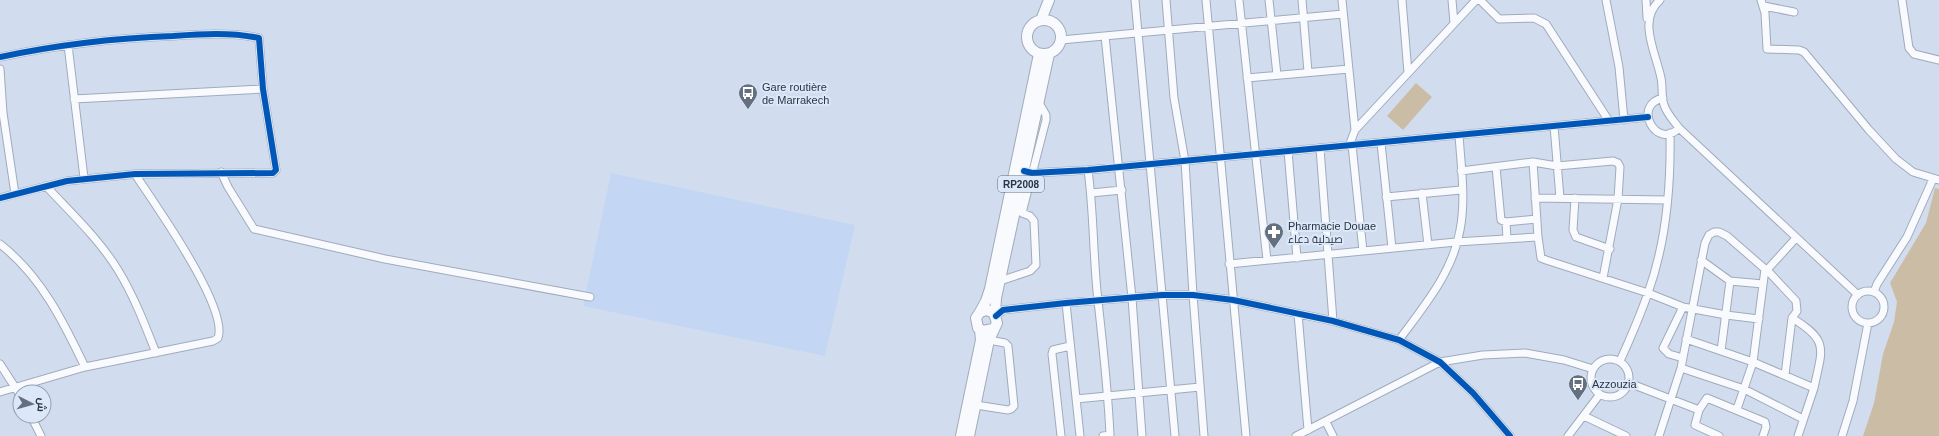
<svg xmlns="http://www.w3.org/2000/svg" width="1939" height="436" viewBox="0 0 1939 436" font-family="Arial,Cairo,sans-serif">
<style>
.built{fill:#c3d7f4}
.green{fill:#cbbda5}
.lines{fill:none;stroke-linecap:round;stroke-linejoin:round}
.minor-casing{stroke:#a0abba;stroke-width:9}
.highway-casing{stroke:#a0abba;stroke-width:12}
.minor{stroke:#f8fafd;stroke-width:7}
.highway{stroke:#f8fafd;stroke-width:10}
.cycleway-casing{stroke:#dce7f8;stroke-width:8}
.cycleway{stroke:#0057b8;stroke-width:6}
.labels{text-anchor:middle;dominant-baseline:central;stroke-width:4;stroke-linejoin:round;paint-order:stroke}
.shield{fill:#dce7f8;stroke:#5f6a7a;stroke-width:1}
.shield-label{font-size:10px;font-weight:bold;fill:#293444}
.poi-label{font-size:11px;fill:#293444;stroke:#dce7f8;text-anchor:start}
</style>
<rect width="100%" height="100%" fill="#d1ddef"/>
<!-- built -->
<path class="built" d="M611,173L855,225L825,356L583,306Z"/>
<!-- green -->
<path class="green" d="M1416,83L1432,97L1403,130L1387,116Z
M1935,188L1939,189V436H1863L1874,403L1883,354L1894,322L1897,302L1890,283L1926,223Z"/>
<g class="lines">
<!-- minor casing -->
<g class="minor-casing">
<path id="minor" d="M1135,0L1175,436
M1166,0L1174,98L1185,161L1193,295L1204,436
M1206,0L1246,436
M1239,0L1267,260
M1269,0L1277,75
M1302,0L1308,72
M1342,0L1355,130L1349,146
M1402,0L1408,73
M1452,0L1454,23
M1480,0L1499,19L1534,18L1546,24L1609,121
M1606,0L1619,67L1624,120
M1646,0L1647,18
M1660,0C1637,20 1656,53 1661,78C1663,87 1661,96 1664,105C1667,114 1674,121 1679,128L1858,295
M1761,0L1765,13L1767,49L1799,50L1804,52L1869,130L1896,159L1913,172L1939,180
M1902,0L1909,48L1914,54L1939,60
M1764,6L1794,12
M1105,36L1132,298L1142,436
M1061,40L1343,14
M68,45L84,178
M0,57C57,45 115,38 173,36C201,34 231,32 259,38L263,89L276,170L273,173L135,174L67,181L0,198
M0,69L3,113L15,194
M1247,78L1349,69
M1663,98C1631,105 1657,151 1679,128
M74,99L263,89
M1554,126L1560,198
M1355,130L1476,0
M1381,143L1392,248
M1352,145L1363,251
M1320,148L1333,321
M1288,151L1297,258
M1533,162L1538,237
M1496,167L1501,220L1506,222L1537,219
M1088,170C1094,214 1093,258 1098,301C1103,346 1108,390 1110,435L1103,436
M1024,171L1032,173L1088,170L1648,117
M1461,171L1533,162L1557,166L1613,161L1618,163L1620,167L1618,199L1603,278
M221,172L228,187L254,229L385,259L590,297
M46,186C71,213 99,239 118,270C134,296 145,325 156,353
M1091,193L1122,190
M1422,193L1428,245
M1386,197L1461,190
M1535,198L1667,200
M1575,198L1573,230L1576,237L1610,249
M1506,222L1507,239
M0,244C41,276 63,321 85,367
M1701,260L1730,281L1763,284
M1229,264L1456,242L1538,237L1541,258L1546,260L1648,293L1683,307L1726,315L1759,319
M1765,269L1767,270L1796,238
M1767,270L1796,301L1797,311L1792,318
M1000,281L1030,271L1036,265L1034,221L1030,216L1022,213L1046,120V115L1038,101
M1852 307a16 16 0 1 1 32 0a16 16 0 1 1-32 0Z
M1874,292L1877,284L1907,237L1933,179
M1066,303L1080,436
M1683,307L1663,348L1669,354L1683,358
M1298,314L1308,430
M996,316L1003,310L1066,303L1162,295H1193L1233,300L1333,321L1399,340L1440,362L1473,393L1510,436
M1686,339L1753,362L1814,388L1798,436
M1399,340C1424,306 1453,272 1460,230C1466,200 1461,166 1459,135
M1721,351L1730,281
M1591 378a19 19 0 1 1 38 0a19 19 0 1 1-38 0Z
M1620,361C1630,339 1640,316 1648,293C1666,243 1671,186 1670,133
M0,364L20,395
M1681,368L1744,389L1803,419
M1785,375L1792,318C1830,341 1822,349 1814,388
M1629,383L1699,410
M0,392L85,367L213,341L218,338C229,307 153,202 135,174
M1076,399L1200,387
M976,405L1008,410L1011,409L1014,406L1008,346L1005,343L989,340
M1737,409L1753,362L1765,269
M31,416L41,436
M1584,416L1626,436
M1326,422L1333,436
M1061,436L1052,354L1053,350L1070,346
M1296,436L1440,362L1483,355L1525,353L1564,360L1593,369
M1568,436L1600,394
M1659,436L1681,368L1705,243L1709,235L1714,232H1719L1727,236L1765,269
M1719,436L1695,425L1699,410L1707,398L1765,422L1766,427L1763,436
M1842,436L1853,401L1868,323"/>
</g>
<!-- highway casing -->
<g class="highway-casing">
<path id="highway" d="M1027 37a17 17 0 1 1 34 0a17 17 0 1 1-34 0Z
M1041,20L1049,0
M980,312L986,301L990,289L1039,54
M995,314L996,298L1049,54
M961,436L981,340L980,330
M969,436L989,340L997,323L994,313L987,310L980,312L976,318L978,328L983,331L993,329"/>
</g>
<!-- minor -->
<use href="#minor" class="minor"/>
<!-- highway -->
<use href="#highway" class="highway"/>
<!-- cycleway casing -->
<g class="cycleway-casing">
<path id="cycleway" d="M0,57C57,45 115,38 173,36C201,34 231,32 259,38L263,89L276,170L273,173L135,174L67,181L0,198
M1024,171L1032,173L1088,170L1648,117
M996,316L1003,310L1066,303L1162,295H1193L1233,300L1333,321L1399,340L1440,362L1473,393L1510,436"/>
</g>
<!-- cycleway -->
<use href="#cycleway" class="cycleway"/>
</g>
<!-- icons -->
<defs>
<g id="bus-pin" transform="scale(1)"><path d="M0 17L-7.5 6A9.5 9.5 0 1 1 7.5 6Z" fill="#646f80" stroke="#dce7f8"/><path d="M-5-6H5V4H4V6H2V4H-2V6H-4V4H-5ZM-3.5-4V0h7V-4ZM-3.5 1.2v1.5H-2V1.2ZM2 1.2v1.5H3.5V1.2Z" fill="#fff"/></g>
<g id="pharmacy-pin" transform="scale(1)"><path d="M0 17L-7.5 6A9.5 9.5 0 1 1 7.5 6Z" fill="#646f80" stroke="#dce7f8"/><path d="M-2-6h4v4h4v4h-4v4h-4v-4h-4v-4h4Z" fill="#fff"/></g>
</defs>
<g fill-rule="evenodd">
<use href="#bus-pin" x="748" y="93"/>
<use href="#pharmacy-pin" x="1274" y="232"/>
<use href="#bus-pin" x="1578" y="384"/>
</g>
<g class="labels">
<!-- shield labels -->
<rect class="shield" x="998" y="176" width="46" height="16" rx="3"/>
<g class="shield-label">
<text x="1021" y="184">RP2008</text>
</g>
<!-- poi labels -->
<g class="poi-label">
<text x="762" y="87">Gare routière<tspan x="762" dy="13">de Marrakech</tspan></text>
<text x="1288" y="226">Pharmacie Douae<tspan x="1288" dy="13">صيدلية دعاء</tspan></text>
<text x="1592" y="384">Azzouzia</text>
</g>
</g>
<!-- north arrow -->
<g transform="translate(32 404) rotate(96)"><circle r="19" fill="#dce7f8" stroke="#949fb0"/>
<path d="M0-3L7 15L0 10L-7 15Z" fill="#646f80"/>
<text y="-6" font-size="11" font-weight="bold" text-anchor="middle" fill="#293444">ش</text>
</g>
</svg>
